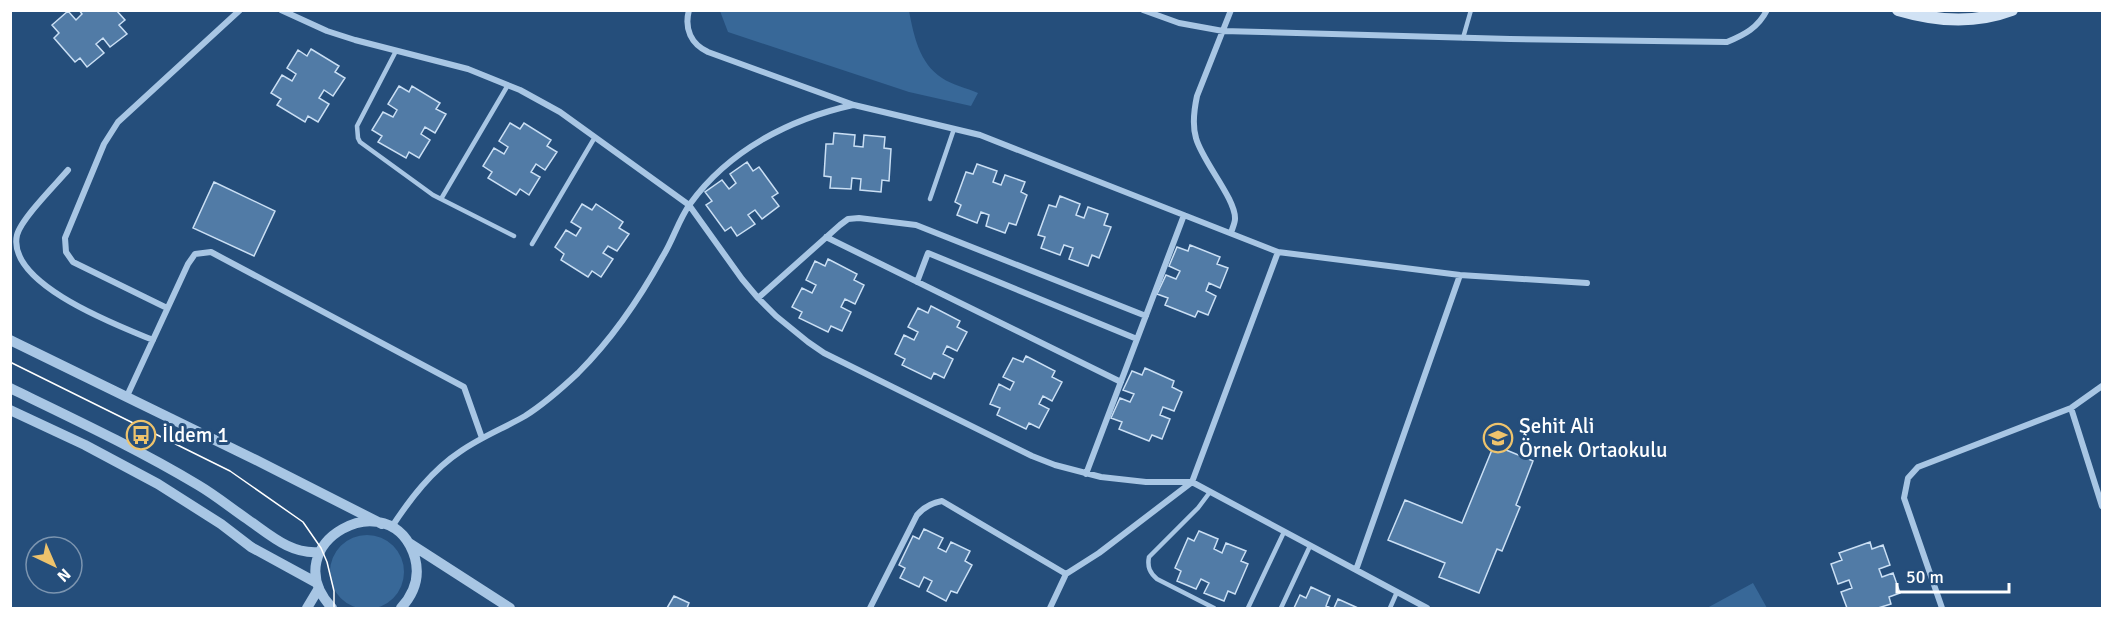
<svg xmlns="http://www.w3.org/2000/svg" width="2113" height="619" viewBox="0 0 2113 619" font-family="Signika,sans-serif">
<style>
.green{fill:#386898}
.building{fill:#517ba6;stroke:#cadff4;stroke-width:1.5}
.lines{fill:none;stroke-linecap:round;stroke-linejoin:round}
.service{stroke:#a8c6e4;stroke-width:4.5}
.minor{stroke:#a8c6e4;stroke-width:6}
.tertiary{stroke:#a8c6e4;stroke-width:10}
.secondary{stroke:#d1e2f4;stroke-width:12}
.tram{stroke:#fff;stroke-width:1.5}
.labels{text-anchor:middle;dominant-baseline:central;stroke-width:6;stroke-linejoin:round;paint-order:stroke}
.poi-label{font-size:21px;fill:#fff;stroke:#254e7b;text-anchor:start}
</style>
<rect width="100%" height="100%" fill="#254e7b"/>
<!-- green -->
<path class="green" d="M720,11H909C914,36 919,63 942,78C952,85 967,88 978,93L971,106L909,92L728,32Z
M330 572a37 37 0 1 1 74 0a37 37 0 1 1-74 0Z
M1753,583L1767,608H1707Z"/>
<!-- building -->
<path class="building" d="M79,10H116L125,20L119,25L127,34L110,47L103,38L96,44L104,53L87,67L80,58L75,62L54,38L59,33L52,25L68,11L76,20L82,14Z
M311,49L339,66L335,72L345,78L333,96L324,90L319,98L329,104L318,122L308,116L305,122L277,105L281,99L271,93L282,75L292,81L296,74L287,68L298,50L307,56Z
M399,86L409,92L412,86L440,103L436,109L446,114L435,133L425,127L421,134L430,140L419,158L409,152L406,158L378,142L382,136L372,130L383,112L393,117L397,110L388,104Z
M510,123L520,129L524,123L551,140L547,146L557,152L545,170L536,164L531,172L540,177L529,195L520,189L516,195L488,178L492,172L483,166L494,148L504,154L508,147L499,141Z
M834,133L855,135L854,146L863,147L864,135L885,137L884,148L891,149L889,181L882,180L881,192L860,190L861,179L852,178L851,189L830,188L831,177L824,176L826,144H833Z
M747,162L753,171L759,167L778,193L772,197L779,206L762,219L755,210L748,215L755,224L737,236L731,227L725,231L706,205L712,201L705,192L722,180L729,189L736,183L730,174Z
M977,164L997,171L993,182L1001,185L1005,175L1025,182L1021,192L1027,195L1016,225L1009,223L1005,233L986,226L989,215L981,212L977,223L957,215L961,205L955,202L966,172L973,174Z
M214,182L275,211L254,256L193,228Z
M1060,196L1080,204L1076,215L1084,218L1088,207L1108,214L1104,225L1111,227L1099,258L1092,255L1088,266L1069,259L1073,248L1064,245L1060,255L1041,248L1045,237L1038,235L1049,205L1056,207Z
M582,204L592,210L596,204L623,222L619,228L629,234L617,251L608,246L603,253L613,259L601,277L592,271L588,277L561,260L564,254L555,247L566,230L576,236L581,228L571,222Z
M1190,245L1220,257L1217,264L1228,268L1220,288L1209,283L1206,291L1216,296L1208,315L1198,311L1195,317L1165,305L1168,298L1157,294L1166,275L1176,279L1180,271L1169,266L1177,247L1188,251Z
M828,259L857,274L854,280L864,285L855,304L845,299L841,307L851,312L842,331L831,326L828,332L799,318L802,312L792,307L802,288L812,293L816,285L806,280L815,261L825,266Z
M931,306L960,321L957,327L967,332L957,351L947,346L943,354L953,359L944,378L934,373L931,379L902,365L905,359L895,354L904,335L914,340L918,332L908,327L918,308L928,313Z
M1026,356L1055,371L1052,377L1062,382L1052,401L1043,396L1039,404L1049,409L1039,428L1029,423L1026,429L997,415L1000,408L990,404L999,384L1010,390L1014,382L1003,377L1013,358L1023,362Z
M1145,368L1174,381L1172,387L1182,392L1174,411L1163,407L1160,415L1170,419L1162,439L1152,435L1149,441L1119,429L1122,422L1111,418L1120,398L1130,402L1134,394L1123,390L1132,371L1142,375Z
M1494,445L1533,461L1516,505L1520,507L1502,551L1497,549L1479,593L1439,577L1445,563L1388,540L1405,500L1462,523Z
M924,529L943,538L938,548L946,552L951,542L970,551L965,561L972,565L957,593L951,591L946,601L927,591L932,581L924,577L919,587L900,578L905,568L899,565L913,536L919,539Z
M1199,531L1218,539L1214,549L1222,553L1226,543L1246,551L1241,561L1248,564L1235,594L1228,591L1224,601L1204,593L1209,583L1201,579L1196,589L1177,581L1181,571L1175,568L1188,538L1194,541Z
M1870,542L1872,549L1883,545L1890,565L1879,569L1882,577L1893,573L1900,593L1889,597L1891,604L1878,608H1847L1841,592L1852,588L1849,580L1838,584L1831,564L1842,560L1839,553Z
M1311,587L1330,596L1326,606L1331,608H1294L1300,595L1306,598Z
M674,596L689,603L687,608H689H667Z
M1338,599L1358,608H1334Z"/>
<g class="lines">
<!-- service -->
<path class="service" d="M1463,38L1471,10
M396,51L357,126L358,138L360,142L433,195L514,236
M441,199L508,85
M930,199L954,129
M532,244L595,137
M1210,492L1198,508L1149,557C1147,567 1150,573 1157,579L1214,608
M1248,608L1284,532
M1281,608L1310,546
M1390,608L1397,592"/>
<!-- minor -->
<path class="minor" d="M281,10L327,31L355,40L468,69L520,90L560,112L689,205L742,279L758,298L776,316L808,342L824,353L1032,456L1055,465L1101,477L1146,482H1192L1427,608
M689,10C684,29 691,44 708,52L854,105L980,135L1278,252L1460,275L1587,283
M1143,10L1179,23L1223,31L1510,39L1727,42C1744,35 1758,28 1767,10
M1231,10L1197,96C1194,110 1192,125 1196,138C1202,161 1236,199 1235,219C1235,223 1232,229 1231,233
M68,170C56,184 21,219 17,235C6,284 119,326 153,340
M826,237L1121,382
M917,282L928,253L1137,339
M758,298L840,225L848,219L859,218L916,225L1146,316
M167,308L73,262L66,252L65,238L104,144L118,122L240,10
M127,396L188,264L195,254L211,252L464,387L482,438
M2071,408L2102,506
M1086,474L1184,215
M391,528C410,499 432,470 461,451C481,437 504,428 525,416C544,404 561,389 578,373C611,340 640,298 663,256C673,240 679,219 690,204C729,150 790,119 853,105
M1356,570L1460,275
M870,608L917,515C924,507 931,503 942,501L1066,574
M1050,608L1066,574L1099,553L1192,482L1278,252
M1942,608L1904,498L1908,478L1918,467L2071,408L2102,386"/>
<!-- tertiary -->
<path class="tertiary" d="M10,340L256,460L382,524
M10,388C74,419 138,449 198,485C215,495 231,508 247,519C270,535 291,555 320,552
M10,410L85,445L158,484L221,524L251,547L317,583
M409,543L510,608
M307,608L319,588
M332,608C272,543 392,479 415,558C420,577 414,594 401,608"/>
<!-- secondary -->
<path class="secondary" d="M1898,10C1935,21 1975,24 2012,10"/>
<!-- tram -->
<path class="tram" d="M10,362L230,471L303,522L321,548L327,562L334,591V608"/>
</g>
<!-- icons -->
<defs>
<g id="bus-ring" transform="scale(1.5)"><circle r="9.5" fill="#254e7b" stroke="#eec36c" stroke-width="1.5"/><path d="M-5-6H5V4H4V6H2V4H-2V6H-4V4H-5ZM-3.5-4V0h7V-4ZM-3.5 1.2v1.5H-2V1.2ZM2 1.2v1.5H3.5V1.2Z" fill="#eec36c"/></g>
<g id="school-ring" transform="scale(1.5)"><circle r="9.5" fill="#254e7b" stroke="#eec36c" stroke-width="1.5"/><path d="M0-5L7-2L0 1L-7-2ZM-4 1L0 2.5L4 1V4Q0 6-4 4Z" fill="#eec36c"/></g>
</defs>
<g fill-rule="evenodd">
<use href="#bus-ring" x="141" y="435"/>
<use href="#school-ring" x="1498" y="438"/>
</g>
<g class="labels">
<!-- poi labels -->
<g class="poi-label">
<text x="1519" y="426">Şehit Ali<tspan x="1519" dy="24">Örnek Ortaokulu</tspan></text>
<text x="162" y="435">İldem 1</text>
</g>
</g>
<!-- border -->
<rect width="2113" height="619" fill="none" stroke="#ffffff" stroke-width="24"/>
<!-- north arrow -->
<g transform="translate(54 565) rotate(136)"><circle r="28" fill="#254e7b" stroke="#7c95b0" stroke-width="1.5"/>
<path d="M0-4.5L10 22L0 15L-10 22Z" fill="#eec36c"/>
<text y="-9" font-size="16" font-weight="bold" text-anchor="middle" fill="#ffffff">N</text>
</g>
<!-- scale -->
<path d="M1897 583v9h112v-9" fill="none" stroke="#ffffff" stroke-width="3"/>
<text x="1906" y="583" font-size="18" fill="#ffffff" stroke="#254e7b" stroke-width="4.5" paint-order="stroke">50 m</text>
</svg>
